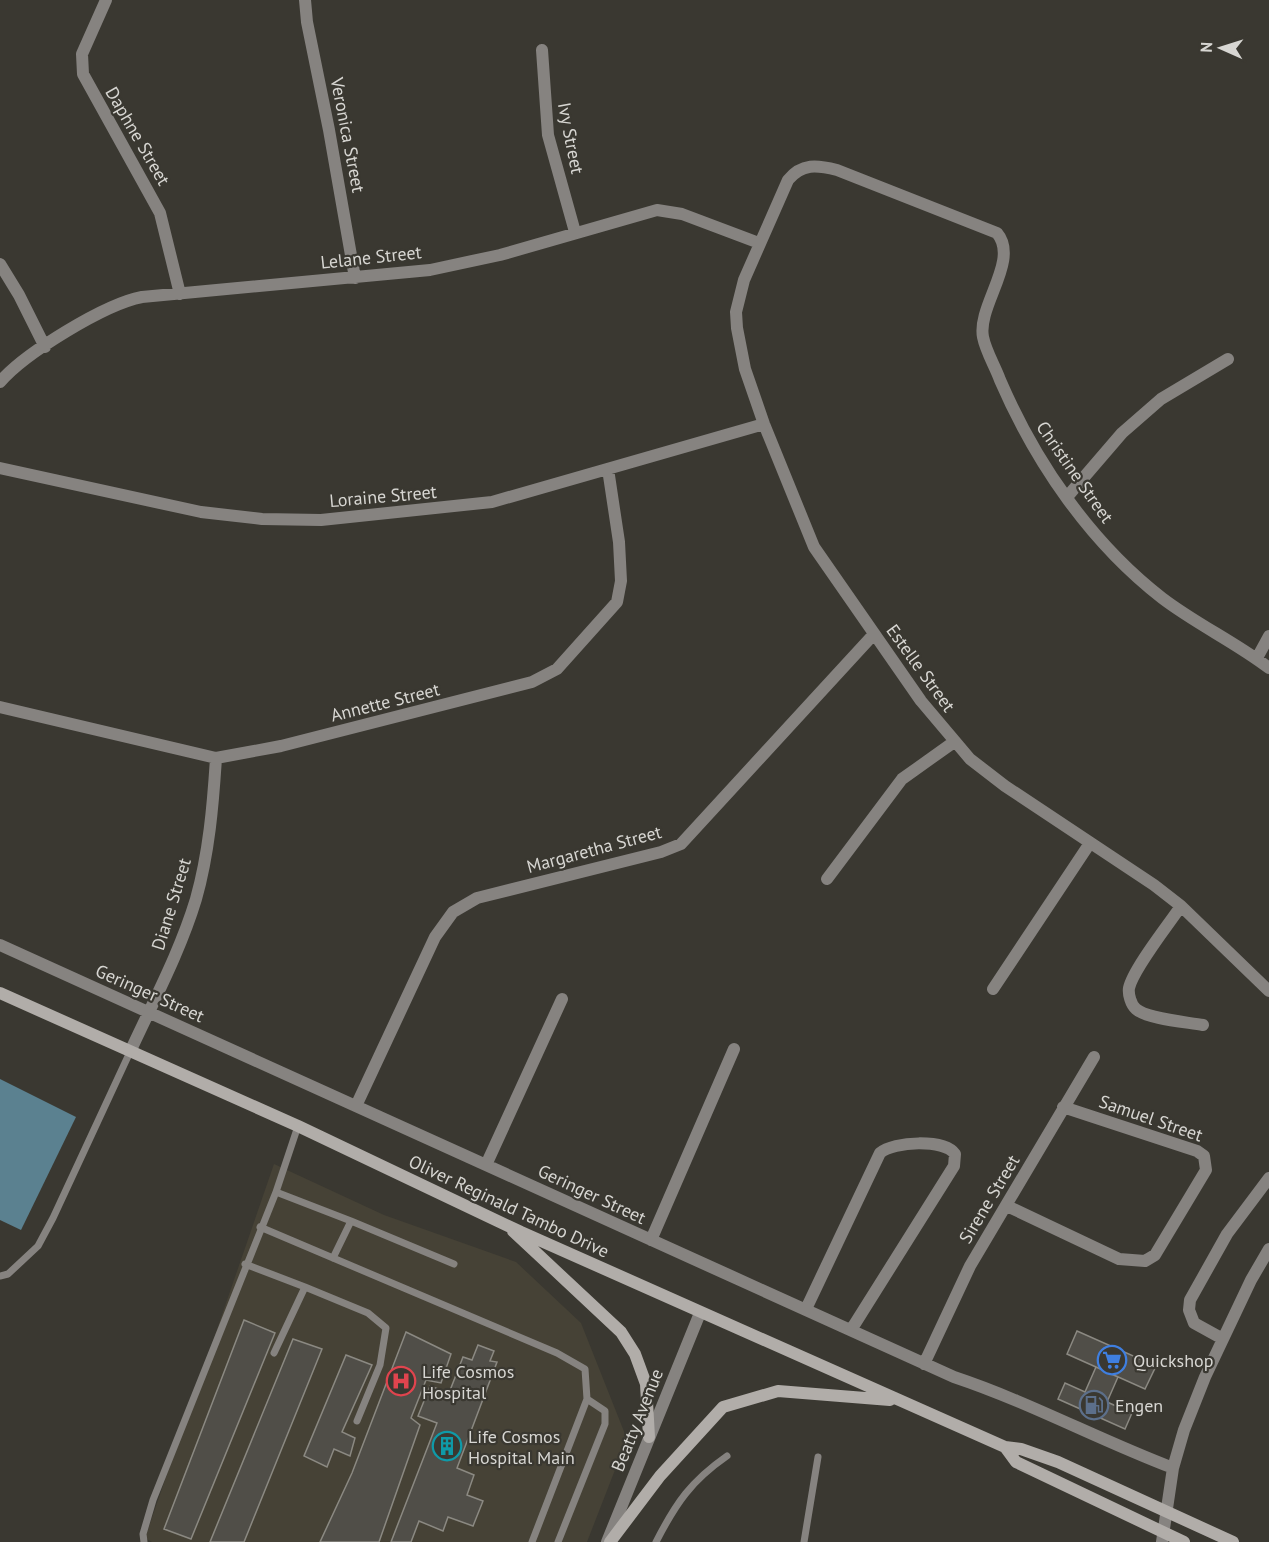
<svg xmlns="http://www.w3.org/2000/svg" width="1269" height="1542" viewBox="0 0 1269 1542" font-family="'PT Sans',sans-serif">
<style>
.built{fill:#464236}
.water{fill:#5b8190}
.building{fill:#504e48;stroke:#8b8982;stroke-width:1.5}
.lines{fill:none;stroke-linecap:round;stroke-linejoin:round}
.service{stroke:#868380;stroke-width:7}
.minor{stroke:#868380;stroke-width:12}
.tertiary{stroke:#868380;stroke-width:12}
.secondary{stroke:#b1ada9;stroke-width:12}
.labels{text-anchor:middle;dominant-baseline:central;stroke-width:4.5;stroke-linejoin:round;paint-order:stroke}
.street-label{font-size:18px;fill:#d7d6d2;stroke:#3a3831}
.poi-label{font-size:18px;fill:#d7d6d2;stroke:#3a3831;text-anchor:start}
</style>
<rect width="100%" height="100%" fill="#3a3831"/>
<!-- built -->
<path class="built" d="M274,1164L384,1215L516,1262L581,1323L627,1439L587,1542H152L145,1538Z"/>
<!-- water -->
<path class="water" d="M0,1079L76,1117L21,1230L0,1220Z"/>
<!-- building -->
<path class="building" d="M244,1320L275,1333L191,1539L164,1529Z
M1077,1331L1156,1366L1145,1389L1067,1354Z
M406,1332L451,1354L441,1383L426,1380L411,1418L420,1425L379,1542H320L352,1473Z
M293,1339L322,1349L244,1542H210Z
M478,1345L494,1351L490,1361L497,1362L457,1468L474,1475L467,1495L483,1501L473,1526L448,1517L443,1531L419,1521L411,1542H391L437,1423L418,1416L430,1386L449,1393L463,1357L472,1360Z
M346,1355L372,1365L342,1432L355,1438L350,1456L334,1449L327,1467L304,1456Z
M1096,1367L1118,1377L1107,1402L1132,1413L1125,1429L1058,1399L1065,1383L1085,1392Z"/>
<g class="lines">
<!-- service -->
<path class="service" d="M276,1192L351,1221
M260,1227L557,1353L585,1369L587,1399L532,1542
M333,1258L351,1221L454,1264
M245,1264L305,1287L274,1353
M0,1276L8,1274L38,1246L53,1218L130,1052
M305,1287L368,1313L386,1328L380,1365L357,1421
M144,1542L143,1534L153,1500L276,1192L298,1126
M558,1542L605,1424V1411L587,1399
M656,1542C676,1503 691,1481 727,1456
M804,1542L818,1457"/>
<!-- minor -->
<path class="minor" d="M106,0L82,54L83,74L160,213L180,294
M305,0L307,22L329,130L355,278
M542,50L548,135L575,232
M0,264L19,295L45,347
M0,382C25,353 105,304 142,297L430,270L500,255L657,210L682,214L759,243
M0,468L201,512L262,519L321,520L492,502L764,424
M1067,497L1122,433L1161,399L1228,359
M1257,658L1269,636
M1269,668C1235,642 1196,624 1162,598C1090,542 1036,463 1000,380C995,366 986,352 983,337C977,306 1020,260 997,233L837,170C817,165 802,163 788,180L744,280L736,312L737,328L745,369L764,424L814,547L921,701L970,759L1005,786L1154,885L1181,906L1269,991
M0,707L216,758L281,746L532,682L557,669L617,602L621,581L619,542L608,469
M827,879L902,779L954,742
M1181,906C1169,924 1133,969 1129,988C1128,994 1131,1005 1136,1009C1147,1019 1187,1022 1203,1025
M0,945L954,1377C1029,1402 1099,1440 1173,1468
M993,989L1090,843
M130,1052C153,1002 180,952 196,899C209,853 213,805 216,758
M356,1106L435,937L453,912L477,898L661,852L681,844L874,634
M486,1165L562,999
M1007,1206L1119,1259L1145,1261L1155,1255L1206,1170L1204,1156L1197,1151L1063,1107
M651,1240L734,1049
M806,1309L880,1153C894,1141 944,1139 955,1154L954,1166L851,1330
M1223,1339L1194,1323L1189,1310L1190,1300L1227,1234L1269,1178
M924,1364L970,1266L1094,1057
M1162,1542L1173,1468L1184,1430L1205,1377L1251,1280L1269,1249"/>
<!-- tertiary -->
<path class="tertiary" d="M607,1542L700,1313"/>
<!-- secondary -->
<path class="secondary" d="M0,993L298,1126L521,1232L1005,1447L1021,1449L1058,1462L1233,1542
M513,1231L621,1332L635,1354L646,1384L649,1437
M1005,1447L1016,1462L1184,1542
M610,1542L660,1476L723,1407L778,1391L890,1400"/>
</g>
<!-- icons -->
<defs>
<g id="supermarket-ring" transform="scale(1.5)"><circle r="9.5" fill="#3a3831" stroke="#3f7fe0" stroke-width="1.5"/><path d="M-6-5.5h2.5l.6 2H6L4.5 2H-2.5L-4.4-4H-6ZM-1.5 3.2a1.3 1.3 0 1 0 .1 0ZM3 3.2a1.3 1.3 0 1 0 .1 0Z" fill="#3f7fe0"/></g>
<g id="hospital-ring" transform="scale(1.5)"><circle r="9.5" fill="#3a3831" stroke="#e0444e" stroke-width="1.5"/><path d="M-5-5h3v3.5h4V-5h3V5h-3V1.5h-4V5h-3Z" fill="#e0444e"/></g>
<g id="fuel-ring" transform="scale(1.5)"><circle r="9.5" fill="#3a3831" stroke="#5c6f8a" stroke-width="1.5"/><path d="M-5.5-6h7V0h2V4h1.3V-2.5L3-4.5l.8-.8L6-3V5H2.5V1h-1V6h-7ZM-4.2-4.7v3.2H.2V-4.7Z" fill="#5c6f8a"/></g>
<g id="building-ring" transform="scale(1.5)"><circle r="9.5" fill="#3a3831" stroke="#0f9aa8" stroke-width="1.5"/><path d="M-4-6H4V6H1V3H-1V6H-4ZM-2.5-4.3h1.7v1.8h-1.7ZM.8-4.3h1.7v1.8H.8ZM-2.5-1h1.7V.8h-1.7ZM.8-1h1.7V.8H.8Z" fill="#0f9aa8"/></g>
</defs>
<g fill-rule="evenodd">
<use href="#supermarket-ring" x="1112" y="1360"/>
<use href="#hospital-ring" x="401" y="1381"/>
<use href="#fuel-ring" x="1094" y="1405"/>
<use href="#building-ring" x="447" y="1446"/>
</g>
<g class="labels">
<!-- street labels -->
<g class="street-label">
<text transform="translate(348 135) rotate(79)">Veronica Street</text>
<text transform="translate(138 136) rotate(60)">Daphne Street</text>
<text transform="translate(571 138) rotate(79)">Ivy Street</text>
<text transform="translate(371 257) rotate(-6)">Lelane Street</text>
<text transform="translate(1075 472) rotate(55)">Christine Street</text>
<text transform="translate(383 496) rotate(-5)">Loraine Street</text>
<text transform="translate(921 668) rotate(54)">Estelle Street</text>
<text transform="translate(385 702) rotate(-14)">Annette Street</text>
<text transform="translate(594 849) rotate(-15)">Margaretha Street</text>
<text transform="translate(171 904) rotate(-73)">Diane Street</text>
<text transform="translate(150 993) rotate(24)">Geringer Street</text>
<text transform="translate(1151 1118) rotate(19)">Samuel Street</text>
<text transform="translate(592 1194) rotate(25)">Geringer Street</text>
<text transform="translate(989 1199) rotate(-59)">Sirene Street</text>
<text transform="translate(509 1206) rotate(25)">Oliver Reginald Tambo Drive</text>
<text transform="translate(637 1420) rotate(-68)">Beatty Avenue</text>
</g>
<!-- poi labels -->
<g class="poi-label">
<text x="1133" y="1360">Quickshop</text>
<text x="422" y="1371">Life Cosmos<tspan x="422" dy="21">Hospital</tspan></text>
<text x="1115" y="1405">Engen</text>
<text x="468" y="1436">Life Cosmos<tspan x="468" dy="21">Hospital Main</tspan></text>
</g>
</g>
<!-- north arrow -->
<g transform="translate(1221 48) rotate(273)" stroke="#3a3831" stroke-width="4.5" paint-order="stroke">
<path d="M0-4.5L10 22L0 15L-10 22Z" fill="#d7d6d2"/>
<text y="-9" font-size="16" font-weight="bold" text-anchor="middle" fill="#d7d6d2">N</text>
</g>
</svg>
